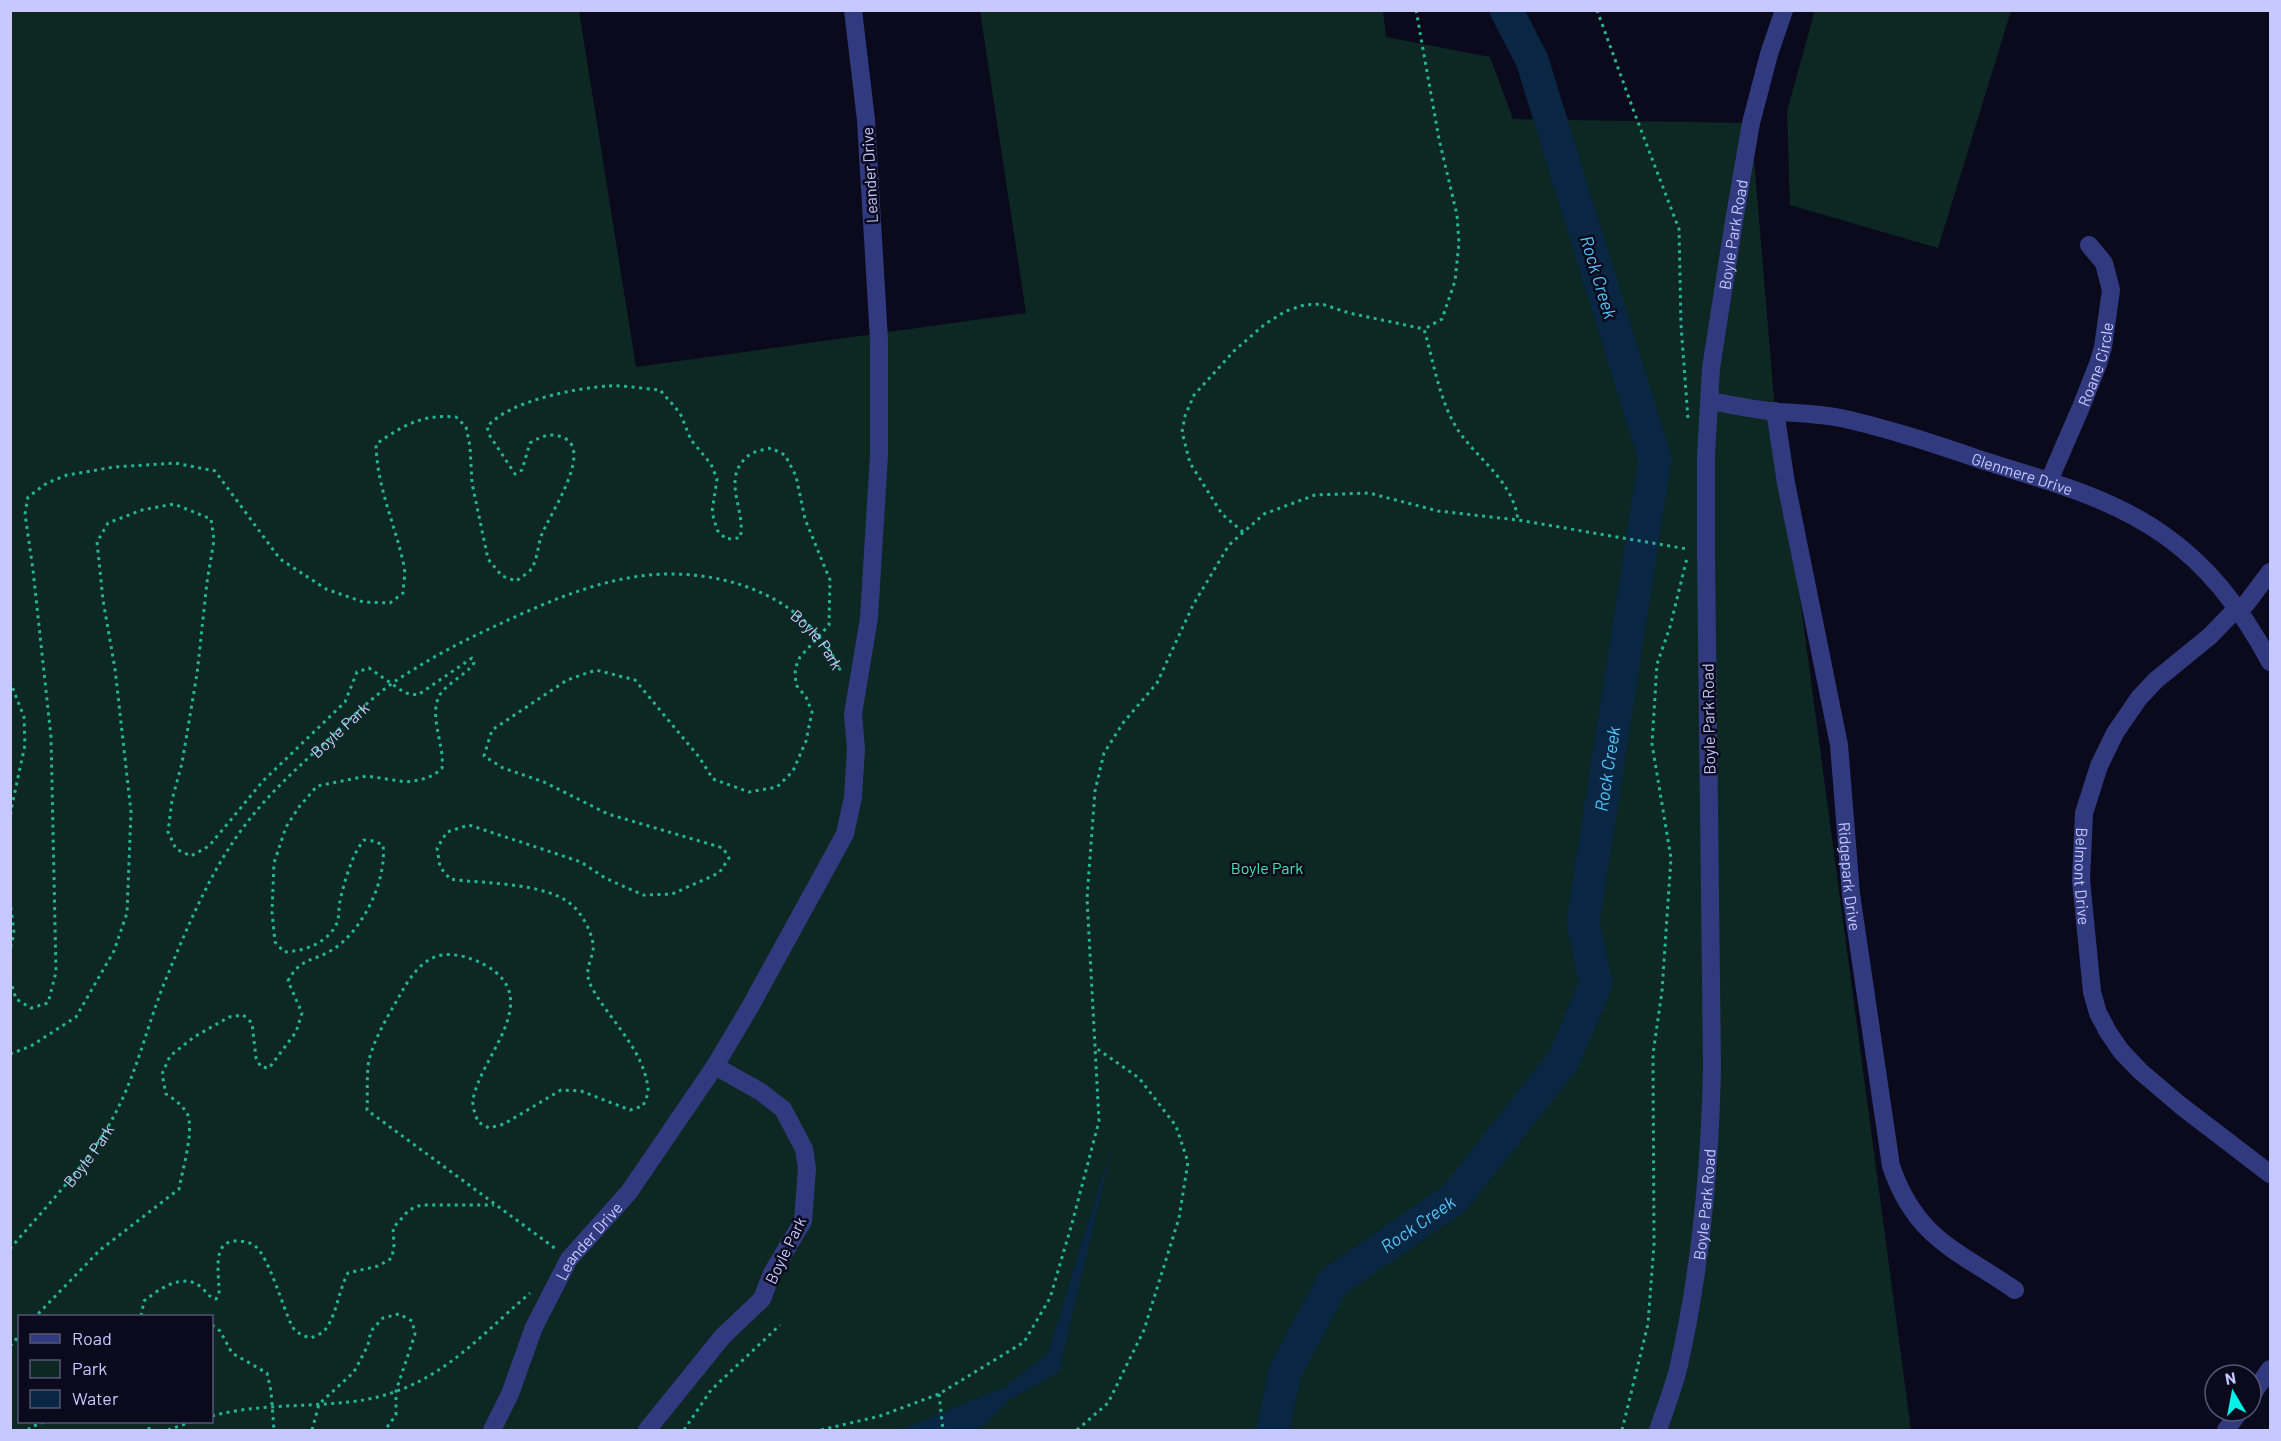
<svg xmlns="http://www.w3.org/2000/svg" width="2281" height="1441" viewBox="0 0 2281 1441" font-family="Barlow,sans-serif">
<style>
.green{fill:#0d2722;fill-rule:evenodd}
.water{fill:#092742}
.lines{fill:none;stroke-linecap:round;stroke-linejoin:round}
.river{stroke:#092742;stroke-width:33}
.path{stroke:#25b497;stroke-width:3;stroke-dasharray:3 4.5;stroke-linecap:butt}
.minor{stroke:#323a7f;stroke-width:18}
.labels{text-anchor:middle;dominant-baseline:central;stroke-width:5;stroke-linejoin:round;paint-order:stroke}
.street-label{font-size:16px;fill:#c6c8ff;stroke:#0b0a1d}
.park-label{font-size:16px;fill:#4ce5a9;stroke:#0b0a1d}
.water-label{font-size:18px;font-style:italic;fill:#54c8ff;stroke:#0b0a1d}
</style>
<rect width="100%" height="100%" fill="#0b0a1d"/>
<!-- green -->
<path class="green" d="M1208,10L1273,12L1383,11L1386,37L1490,57L1513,119L1751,123L1775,411L1911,1430H11L10,11H579L636,367L1026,313L980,11ZM20,1316H212V1422H20Z
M1815,10L2011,11L1938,248L1790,205L1787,111Z"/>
<!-- water -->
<path class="water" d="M1114,1138L1059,1372L1009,1400L979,1430H900L1005,1387L1048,1353Z"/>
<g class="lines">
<!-- river -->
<path class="river" id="s1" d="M1273,1430L1285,1372L1333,1282L1455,1198L1563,1061L1596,984L1583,923L1655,459L1532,60L1506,10"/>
<!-- path -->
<g class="path">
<path d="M1416,10L1439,139L1457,215L1459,243L1455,281L1442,319L1424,329C1434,363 1440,405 1460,433C1481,462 1513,482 1518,520"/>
<path d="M1597,10L1633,109L1679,229L1681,325L1688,419"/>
<path d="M1243,532L1222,514L1190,463L1182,432L1185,416L1194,395L1234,351L1265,324L1286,311L1304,305L1322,304L1349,313L1424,329"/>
<path d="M10,681L24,717L25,745L11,810L10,834"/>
<path d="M10,900L14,933L10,950"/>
<path d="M10,979L16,999L31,1008L48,1003L56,972L51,737L33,570L25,514L28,497L47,483L67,475L114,467L175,463L215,471L280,559L326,589L363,602L390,603L403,593C403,585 406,574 404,566C395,523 377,489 376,444C404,425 422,414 456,417L466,427L470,446L472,483L488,559L502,576L516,581C521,577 531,572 533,566C538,556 538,544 542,534C550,514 593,451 564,438C551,432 542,436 530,443L522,470L515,474L490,436L487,427C508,401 576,388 609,386C626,385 644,389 660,390L680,413L691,440L711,464L717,479L712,512L717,530L726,539L740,538C747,511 720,479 748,456C753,451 764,450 771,448L785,455L796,476L805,519L830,580L829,625L800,657L795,669L796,685L806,697L812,712L806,741L793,771L777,787L749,792L713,779L699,757L635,680L596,670L567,680L492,730L484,756L503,768L544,782L608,814L723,848L729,858L719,873L672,894L643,895L605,878L581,862L539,848L469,825L447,832L437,848L440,867L450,879C484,884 548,882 573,906C583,915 595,937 593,951C590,964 584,972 591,986C609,1020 643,1048 648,1088C649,1094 645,1100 643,1106L630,1110L581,1091L561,1090L504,1124L489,1128L478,1122C476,1116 472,1107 473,1100C480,1056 546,999 485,965C472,958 456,953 442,955C425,958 414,972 405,986C392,1010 376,1033 369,1060C366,1075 368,1094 367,1110L556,1249"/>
<path d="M10,1054L31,1046L76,1017L114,951L127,913L131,812L115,669L103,600L97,542L108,523L142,510L174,504L211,519L214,540L207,582L197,674L182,763L172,800L168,832L176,849L191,856L209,846L263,781L345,702L357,672L369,668L405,693L418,695L472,658L474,663L470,668C462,676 448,684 441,693C427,714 445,744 442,768L434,775L420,780L406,782L367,776L317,786L299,807L286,827L274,863L272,912L275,942L284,952C304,951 326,944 336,925C340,918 338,909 340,901C344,883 352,854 364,840L374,841L383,845C387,880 363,931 332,950C312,962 300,958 288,981L302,1013L296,1032L269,1068L261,1067L256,1058L252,1023L243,1015L229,1017L194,1037L170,1056L162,1074L166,1094C174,1099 182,1105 187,1113C195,1130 182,1171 179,1189L100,1250L36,1316"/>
<path id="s2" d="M10,1249C46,1206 93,1159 117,1110C139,1067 149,1018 168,974C187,928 207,880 235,839C258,805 287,777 317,750C342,727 366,702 394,682C424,662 456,644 489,629C546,602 610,573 673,574C744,575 811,605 841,672"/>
<path d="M141,1316L144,1301C159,1289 183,1272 201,1287C207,1292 208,1297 216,1299L219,1294C220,1277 210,1240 237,1241C243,1241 250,1242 255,1246C269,1257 283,1308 292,1326C296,1333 303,1336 311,1338C315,1336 321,1334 324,1331C337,1316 338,1291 348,1273L378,1266L392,1258L394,1245L393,1228L409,1210L421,1205H494"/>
<path d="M212,1325L220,1331L232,1353L267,1373L271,1391L274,1430"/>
<path d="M10,1346L20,1335"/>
<path d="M939,1394L943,1430"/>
<path d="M212,1416C255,1404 304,1407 349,1402C432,1393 471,1344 530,1293"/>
<path d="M28,1430L31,1427L44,1422"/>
<path d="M149,1430V1422"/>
<path d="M168,1430L191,1422"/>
<path d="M312,1430L319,1404L354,1372L368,1345L371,1331L383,1318L399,1314L412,1321L415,1334L396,1391V1415L385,1430"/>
<path d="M684,1430L711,1390L780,1325"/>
<path d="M821,1430L880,1416L939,1394L1024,1342L1050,1298L1071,1227L1099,1121L1087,898L1095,791L1104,753L1123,723L1157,683L1193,605L1229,545L1264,514L1315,495L1369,493L1438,511L1518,520L1687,549"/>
<path d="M1077,1430L1108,1403L1144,1330L1179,1218L1188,1162L1176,1126L1139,1078L1096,1048"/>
<path d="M1622,1430L1648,1324L1654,1244L1653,1054L1662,991L1671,858L1652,744L1657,664L1670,627L1687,558"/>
</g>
<!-- minor -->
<g class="minor">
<path id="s3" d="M1710,401C1733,405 1755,410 1778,412C1799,413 1820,414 1841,418C1891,429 1940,446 1988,462C2048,481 2112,498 2164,535C2210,567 2244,613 2270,662"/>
<path id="s4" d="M1775,411L1786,483L1839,745L1851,894L1891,1166C1916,1239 1957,1250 2015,1290"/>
<path id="s5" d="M2049,481L2081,407L2098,364L2103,347L2111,290L2104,263L2089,245"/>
<path id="s6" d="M2270,572L2246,604L2237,608L2210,636L2156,680L2139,698L2115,733L2099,766L2084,813L2081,880L2092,992L2098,1013L2108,1032L2121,1051L2140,1071L2180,1105L2270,1174"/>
<path d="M2251,1396L2270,1369"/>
<path id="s7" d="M492,1430L510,1394L534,1327L569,1259L629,1192L715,1066L750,1007L845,834L853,797L856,749L853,714L869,618L879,455V340L866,120L853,10"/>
<path d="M647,1430L723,1336L762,1299L772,1273L803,1221L807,1168L804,1149L783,1109L761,1092L715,1066"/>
<path id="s8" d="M1658,1430C1665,1409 1674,1387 1679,1365C1701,1267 1710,1167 1712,1067L1706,553V455L1711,368L1734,221L1751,123L1769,54L1784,10"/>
<path d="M2226,1430L2240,1411"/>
</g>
</g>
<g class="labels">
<!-- street labels -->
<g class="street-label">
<text transform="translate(869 175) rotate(-93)">Leander Drive</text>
<text stroke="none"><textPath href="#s8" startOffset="1203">Boyle Park Road</textPath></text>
<text stroke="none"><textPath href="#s5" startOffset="126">Roane Circle</textPath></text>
<text stroke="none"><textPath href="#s3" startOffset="322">Glenmere Drive</textPath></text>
<text stroke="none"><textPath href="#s2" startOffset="1164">Boyle Park</textPath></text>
<text transform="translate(1708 719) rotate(-91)">Boyle Park Road</text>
<text stroke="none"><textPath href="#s2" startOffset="624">Boyle Park</textPath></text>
<text stroke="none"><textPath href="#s4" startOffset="472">Ridgepark Drive</textPath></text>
<text stroke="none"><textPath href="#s6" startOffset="375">Belmont Drive</textPath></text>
<text stroke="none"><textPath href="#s2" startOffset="122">Boyle Park</textPath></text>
<text stroke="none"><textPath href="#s8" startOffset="231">Boyle Park Road</textPath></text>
<text stroke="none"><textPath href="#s7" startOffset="214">Leander Drive</textPath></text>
<text transform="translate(785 1250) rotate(-64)">Boyle Park</text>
</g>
<!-- park labels -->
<g class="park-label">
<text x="1267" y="867">Boyle Park</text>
</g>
<!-- water labels -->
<g class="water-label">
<text transform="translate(1599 277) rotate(73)">Rock Creek</text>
<text stroke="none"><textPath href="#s1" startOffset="786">Rock Creek</textPath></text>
<text stroke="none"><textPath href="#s1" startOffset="264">Rock Creek</textPath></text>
</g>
</g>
<!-- border -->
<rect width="2281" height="1441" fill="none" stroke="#c6c8ff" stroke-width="24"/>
<!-- legend -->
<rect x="18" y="1315" width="195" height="108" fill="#0b0a1d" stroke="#565677" stroke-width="1.5"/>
<rect x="30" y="1334" width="30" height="9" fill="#323a7f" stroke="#565677" stroke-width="1.5"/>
<text x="72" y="1345" font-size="18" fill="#c6c8ff">Road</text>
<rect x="30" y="1360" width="30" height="18" fill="#0d2722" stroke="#565677" stroke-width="1.5"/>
<text x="72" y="1375" font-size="18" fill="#c6c8ff">Park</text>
<rect x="30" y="1390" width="30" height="18" fill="#092742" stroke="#565677" stroke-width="1.5"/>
<text x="72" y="1405" font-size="18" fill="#c6c8ff">Water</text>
<!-- north arrow -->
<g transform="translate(2233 1393) rotate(350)"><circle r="28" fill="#0b0a1d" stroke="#565677" stroke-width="1.5"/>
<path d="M0-4.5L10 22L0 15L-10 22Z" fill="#00f1e7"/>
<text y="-9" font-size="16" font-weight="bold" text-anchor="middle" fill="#c6c8ff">N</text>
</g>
</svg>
